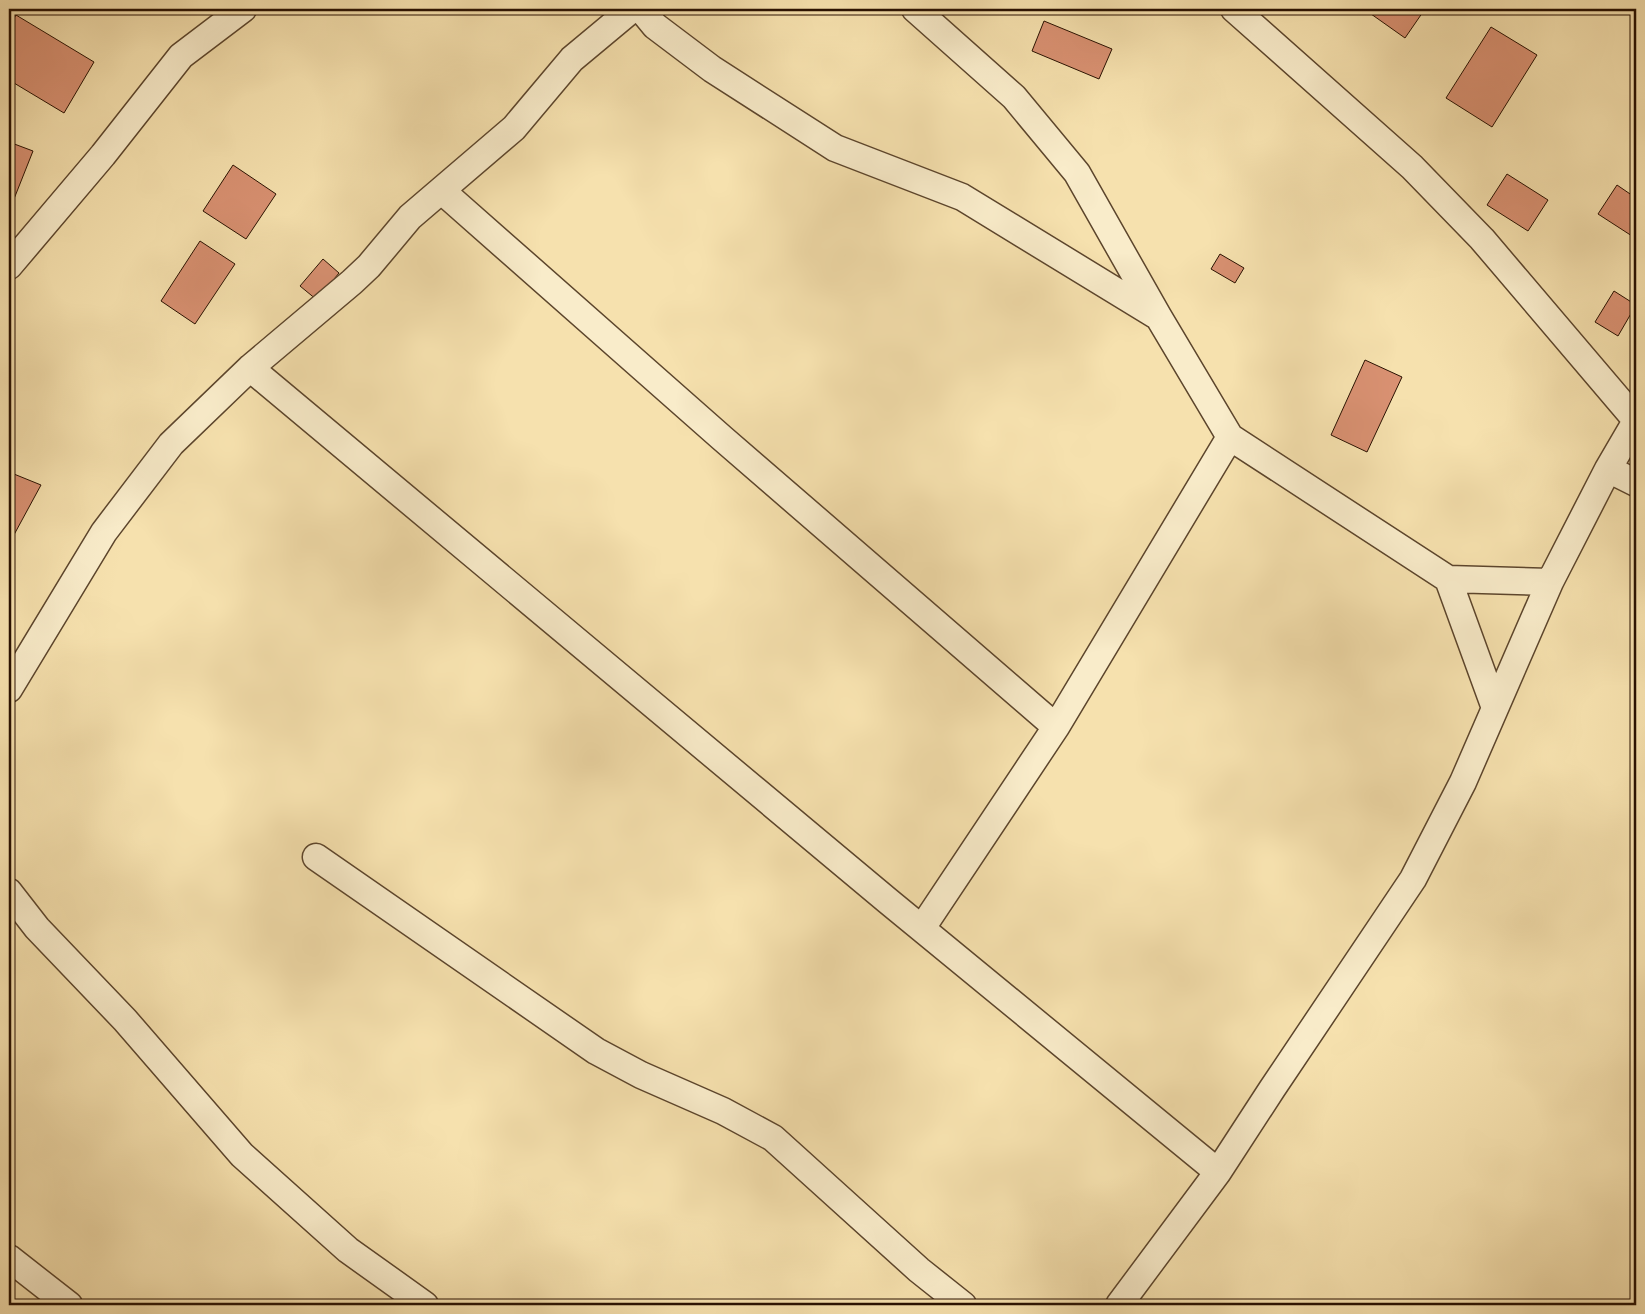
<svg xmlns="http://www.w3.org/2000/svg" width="1645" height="1314" viewBox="0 0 1645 1314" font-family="'IM FELL Double Pica',serif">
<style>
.building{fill:#d99172;stroke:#291101}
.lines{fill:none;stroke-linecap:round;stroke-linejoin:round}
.street-casing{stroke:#5c452c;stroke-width:29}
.street{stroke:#f9ecca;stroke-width:26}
</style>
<rect width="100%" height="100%" fill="#f6e1ae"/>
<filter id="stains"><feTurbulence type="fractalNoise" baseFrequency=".004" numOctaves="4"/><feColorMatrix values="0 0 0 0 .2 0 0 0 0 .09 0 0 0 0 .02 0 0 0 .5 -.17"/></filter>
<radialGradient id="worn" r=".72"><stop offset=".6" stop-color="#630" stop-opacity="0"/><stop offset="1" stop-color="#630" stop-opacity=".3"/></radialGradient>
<!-- building -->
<path class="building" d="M1364,9H1425L1405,38Z
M16,15L94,62L64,113L9,80V27Z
M1044,21L1112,49L1099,79L1032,51Z
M1491,27L1537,55L1492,127L1446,98Z
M9,142L33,151L10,209L9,208Z
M233,165L276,194L246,239L203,211Z
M1507,174L1548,200L1528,231L1487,205Z
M1617,185L1636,198V230L1632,236L1598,214Z
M200,241L235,264L195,324L161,301Z
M1220,254L1244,268L1235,283L1211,269Z
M323,259L339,273L317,300L300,286Z
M1614,291L1636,305L1618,336L1595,322Z
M1365,360L1402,377L1367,452L1331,435Z
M9,472L41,485L9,544Z"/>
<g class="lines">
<!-- street casing -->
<g class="street-casing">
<path id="street" d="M641,9L655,26L712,69L835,148L962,197L1155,315
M915,9L1014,97L1077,173L1158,316L1230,437L1448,579L1550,582
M1234,9L1412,167L1482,239L1636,420
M442,191L722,438L1056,727
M9,266L103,155L181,56L243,9
M250,368L888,901L1218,1172
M1608,469L1636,483
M1448,579L1495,708
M9,689L104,532L171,444L250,368L352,282L369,266L410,217L514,128L572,59L632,9
M316,857L596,1051L641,1075L723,1111L773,1138L919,1270L963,1305
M9,892L37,928L125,1020L242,1155L348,1250L425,1305
M922,928L1056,727L1230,437
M9,1258L69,1305
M1119,1305L1218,1172L1272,1089L1413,879L1463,782L1550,582L1608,469L1636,421"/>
</g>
<!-- street -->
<use href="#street" class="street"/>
</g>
<!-- margin -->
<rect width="1645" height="1314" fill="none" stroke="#f6e1ae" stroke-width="30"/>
<rect x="10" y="10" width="1625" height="1294" fill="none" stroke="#291101" stroke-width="2.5"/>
<rect x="15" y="15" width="1615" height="1284" fill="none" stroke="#291101"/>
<rect width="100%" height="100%" filter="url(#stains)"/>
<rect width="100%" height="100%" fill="url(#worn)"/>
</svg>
